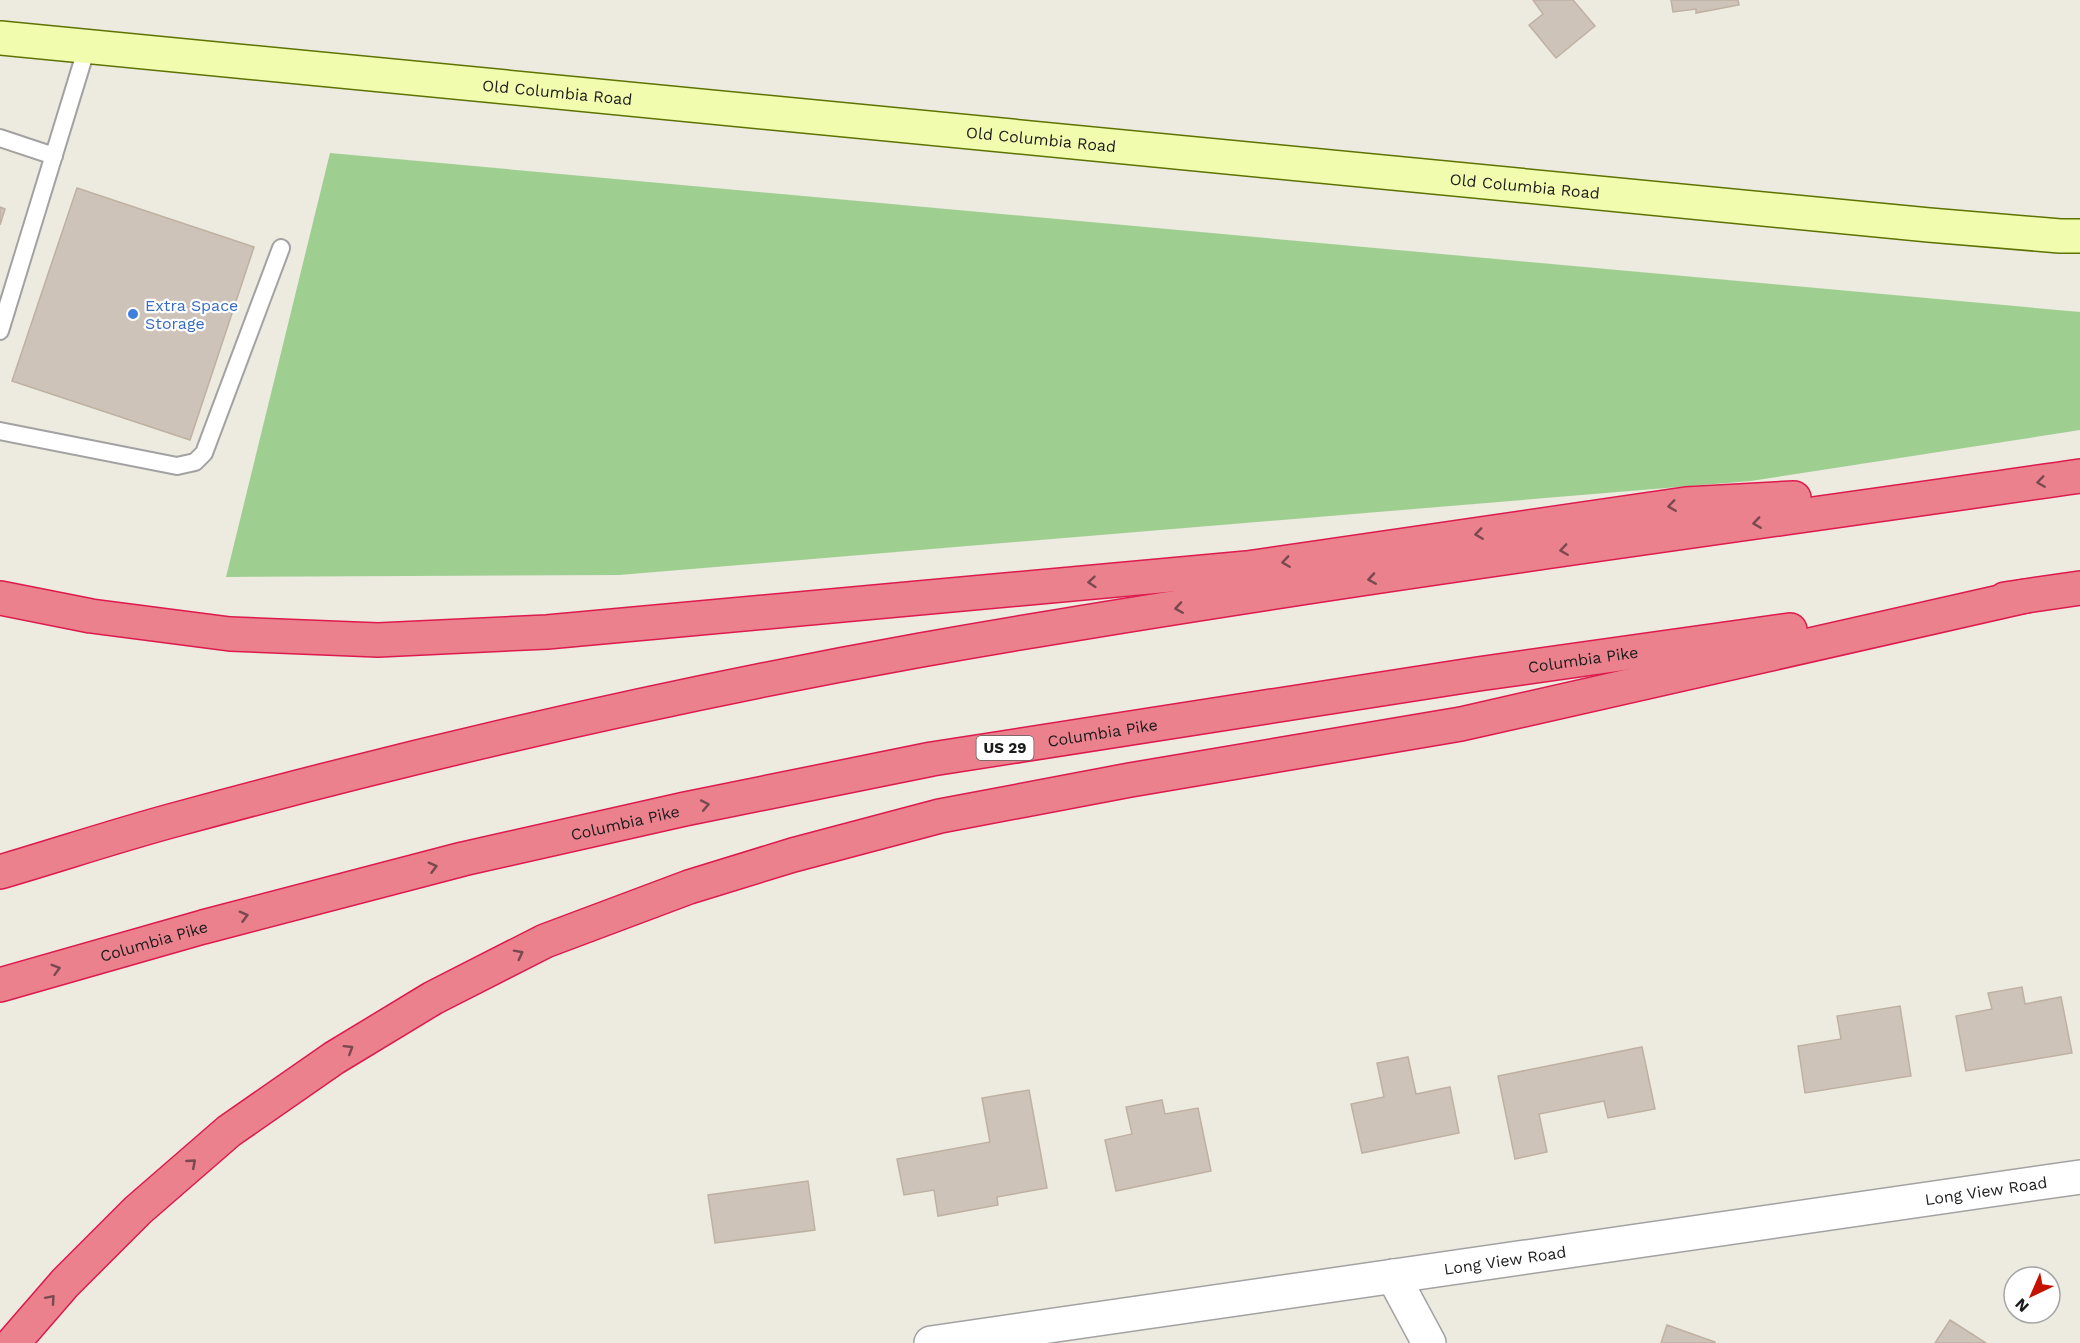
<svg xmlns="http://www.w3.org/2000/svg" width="2080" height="1343" viewBox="0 0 2080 1343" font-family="'Work Sans',sans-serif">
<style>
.forest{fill:#9ecf91}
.building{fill:#cdc3b8;stroke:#bfb1a1;stroke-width:1.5}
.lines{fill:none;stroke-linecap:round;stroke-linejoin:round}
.lane-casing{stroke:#a2a2a2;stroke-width:20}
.street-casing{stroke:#a2a2a2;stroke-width:36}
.secondary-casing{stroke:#5d7300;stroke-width:36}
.highway-casing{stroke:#dd1a4d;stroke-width:36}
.lane{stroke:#fff;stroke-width:16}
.street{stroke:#fff;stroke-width:33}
.secondary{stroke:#f2fcae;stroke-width:33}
.highway{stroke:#ea818c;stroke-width:33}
.oneway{stroke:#78494e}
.shop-dot{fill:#3f7fe0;stroke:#fff;stroke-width:2}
.labels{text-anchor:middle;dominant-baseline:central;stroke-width:4.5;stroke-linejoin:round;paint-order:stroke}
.shield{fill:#fff;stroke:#5f5f5f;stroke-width:1.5}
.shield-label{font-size:15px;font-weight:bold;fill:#1b1b1b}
.street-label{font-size:16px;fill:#1b1b1b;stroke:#fff}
.shop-label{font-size:16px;fill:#366cbe;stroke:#fff;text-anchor:start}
</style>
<rect width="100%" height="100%" fill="#edeadf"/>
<!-- forest -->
<path class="forest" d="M330,153L2080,312V430L1751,481L619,575L226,577Z"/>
<!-- building -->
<path class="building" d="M1533,0H1573L1595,26L1556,58L1529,25L1543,14Z
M1671,0H1738L1739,5L1696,13V9L1673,12Z
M77,188L254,247L190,440L12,381Z
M0,207L5,209L0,225Z
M2022,987L2025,1004L2061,997L2072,1053L1966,1071L1956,1016L1992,1009L1988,993Z
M1900,1006L1911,1076L1805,1093L1798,1046L1841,1039L1837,1016Z
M1642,1047L1655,1109L1608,1118L1604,1101L1539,1114L1547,1152L1515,1159L1498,1076Z
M1408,1057L1416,1094L1450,1087L1459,1133L1362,1153L1351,1104L1384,1097L1377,1063Z
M1029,1090L1047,1188L997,1197L998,1205L938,1216L934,1190L904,1195L897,1159L990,1142L982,1098Z
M1162,1100L1165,1114L1198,1108L1211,1171L1116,1191L1105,1140L1132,1134L1126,1107Z
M808,1181L815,1230L715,1243L708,1195Z
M1950,1320L1986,1343H1935Z
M1667,1325L1715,1342V1343H1661Z"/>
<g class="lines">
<!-- lane casing -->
<g class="lane-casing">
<path id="lane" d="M0,138L54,156
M0,331L87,47
M0,431L177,466L195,462L204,453L281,248"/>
</g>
<!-- street casing -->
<g class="street-casing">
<g id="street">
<path d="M1393,1276L1429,1343"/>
<path id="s1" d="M931,1343L2080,1177"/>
</g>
</g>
<!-- secondary casing -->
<g class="secondary-casing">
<g id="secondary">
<path id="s2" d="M0,38L1929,225L2060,236H2080"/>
</g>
</g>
<!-- highway casing -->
<g class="highway-casing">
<g id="highway">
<path d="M0,598L91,616L230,634L378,640L547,632L1247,568L1686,504L1794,498"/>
<path d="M2005,599L2080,588"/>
<path d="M0,872C58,855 115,836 174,820C420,753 670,695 921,650C1306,582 1694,532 2080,476"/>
<path id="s3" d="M0,985L203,927L463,859L685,809L932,759L1478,674L1790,630"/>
<path d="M13,1343L65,1283L138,1210L229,1131L334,1058L433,998L545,941L689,887L793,855L940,816L1130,780L1461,724L2026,596"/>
</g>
</g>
<!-- lane -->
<use href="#lane" class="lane"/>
<!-- street -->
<use href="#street" class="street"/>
<!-- secondary -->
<use href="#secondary" class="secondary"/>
<!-- highway -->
<use href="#highway" class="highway"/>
</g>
<!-- one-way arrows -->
<defs><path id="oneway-chevron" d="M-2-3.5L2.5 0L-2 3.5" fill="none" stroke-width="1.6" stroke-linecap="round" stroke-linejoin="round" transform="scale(1.5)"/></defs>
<g class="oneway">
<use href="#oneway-chevron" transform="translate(2041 482) rotate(172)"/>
<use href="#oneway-chevron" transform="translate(1672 506) rotate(172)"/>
<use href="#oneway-chevron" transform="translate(1757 523) rotate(172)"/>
<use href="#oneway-chevron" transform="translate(1479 534) rotate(172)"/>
<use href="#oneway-chevron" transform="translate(1564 550) rotate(172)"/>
<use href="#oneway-chevron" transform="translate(1286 562) rotate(172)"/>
<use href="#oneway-chevron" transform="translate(1372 579) rotate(171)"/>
<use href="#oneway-chevron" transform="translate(1092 582) rotate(175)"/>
<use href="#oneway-chevron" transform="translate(1179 608) rotate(171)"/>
<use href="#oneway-chevron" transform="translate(705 805) rotate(-11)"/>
<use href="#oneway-chevron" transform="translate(433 867) rotate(-15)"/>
<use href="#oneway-chevron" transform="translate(244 916) rotate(-15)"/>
<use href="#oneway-chevron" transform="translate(519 954) rotate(-27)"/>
<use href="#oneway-chevron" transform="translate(56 969) rotate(-16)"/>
<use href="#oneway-chevron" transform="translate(349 1049) rotate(-32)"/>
<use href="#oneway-chevron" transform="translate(192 1163) rotate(-41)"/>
<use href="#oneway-chevron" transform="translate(51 1299) rotate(-49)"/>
</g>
<!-- markers -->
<circle class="shop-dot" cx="133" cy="314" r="6"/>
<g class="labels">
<!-- shield labels -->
<rect class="shield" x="976.5" y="736" width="57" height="24" rx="4.5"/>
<g class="shield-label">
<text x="1005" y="748">US 29</text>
</g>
<!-- street labels -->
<g class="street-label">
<text stroke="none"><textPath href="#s2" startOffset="560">Old Columbia Road</textPath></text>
<text stroke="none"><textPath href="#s2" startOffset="1046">Old Columbia Road</textPath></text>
<text stroke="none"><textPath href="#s2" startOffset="1532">Old Columbia Road</textPath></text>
<text stroke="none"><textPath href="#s3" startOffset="1618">Columbia Pike</textPath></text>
<text stroke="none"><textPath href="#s3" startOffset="1132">Columbia Pike</textPath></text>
<text stroke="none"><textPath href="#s3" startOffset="646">Columbia Pike</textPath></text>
<text stroke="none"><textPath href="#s3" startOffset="160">Columbia Pike</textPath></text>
<text stroke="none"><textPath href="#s1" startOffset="1066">Long View Road</textPath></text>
<text stroke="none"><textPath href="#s1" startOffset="580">Long View Road</textPath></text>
</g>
<!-- shop labels -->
<g class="shop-label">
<text x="145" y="305">Extra Space<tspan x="145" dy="18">Storage</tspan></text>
</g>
</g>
<!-- north arrow -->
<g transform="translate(2032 1295) rotate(224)"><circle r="28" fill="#ffffff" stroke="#a4a4a4" stroke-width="1.5"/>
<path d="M0-4.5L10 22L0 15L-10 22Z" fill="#c51100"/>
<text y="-9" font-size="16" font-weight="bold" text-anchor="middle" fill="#1b1b1b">N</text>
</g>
</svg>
